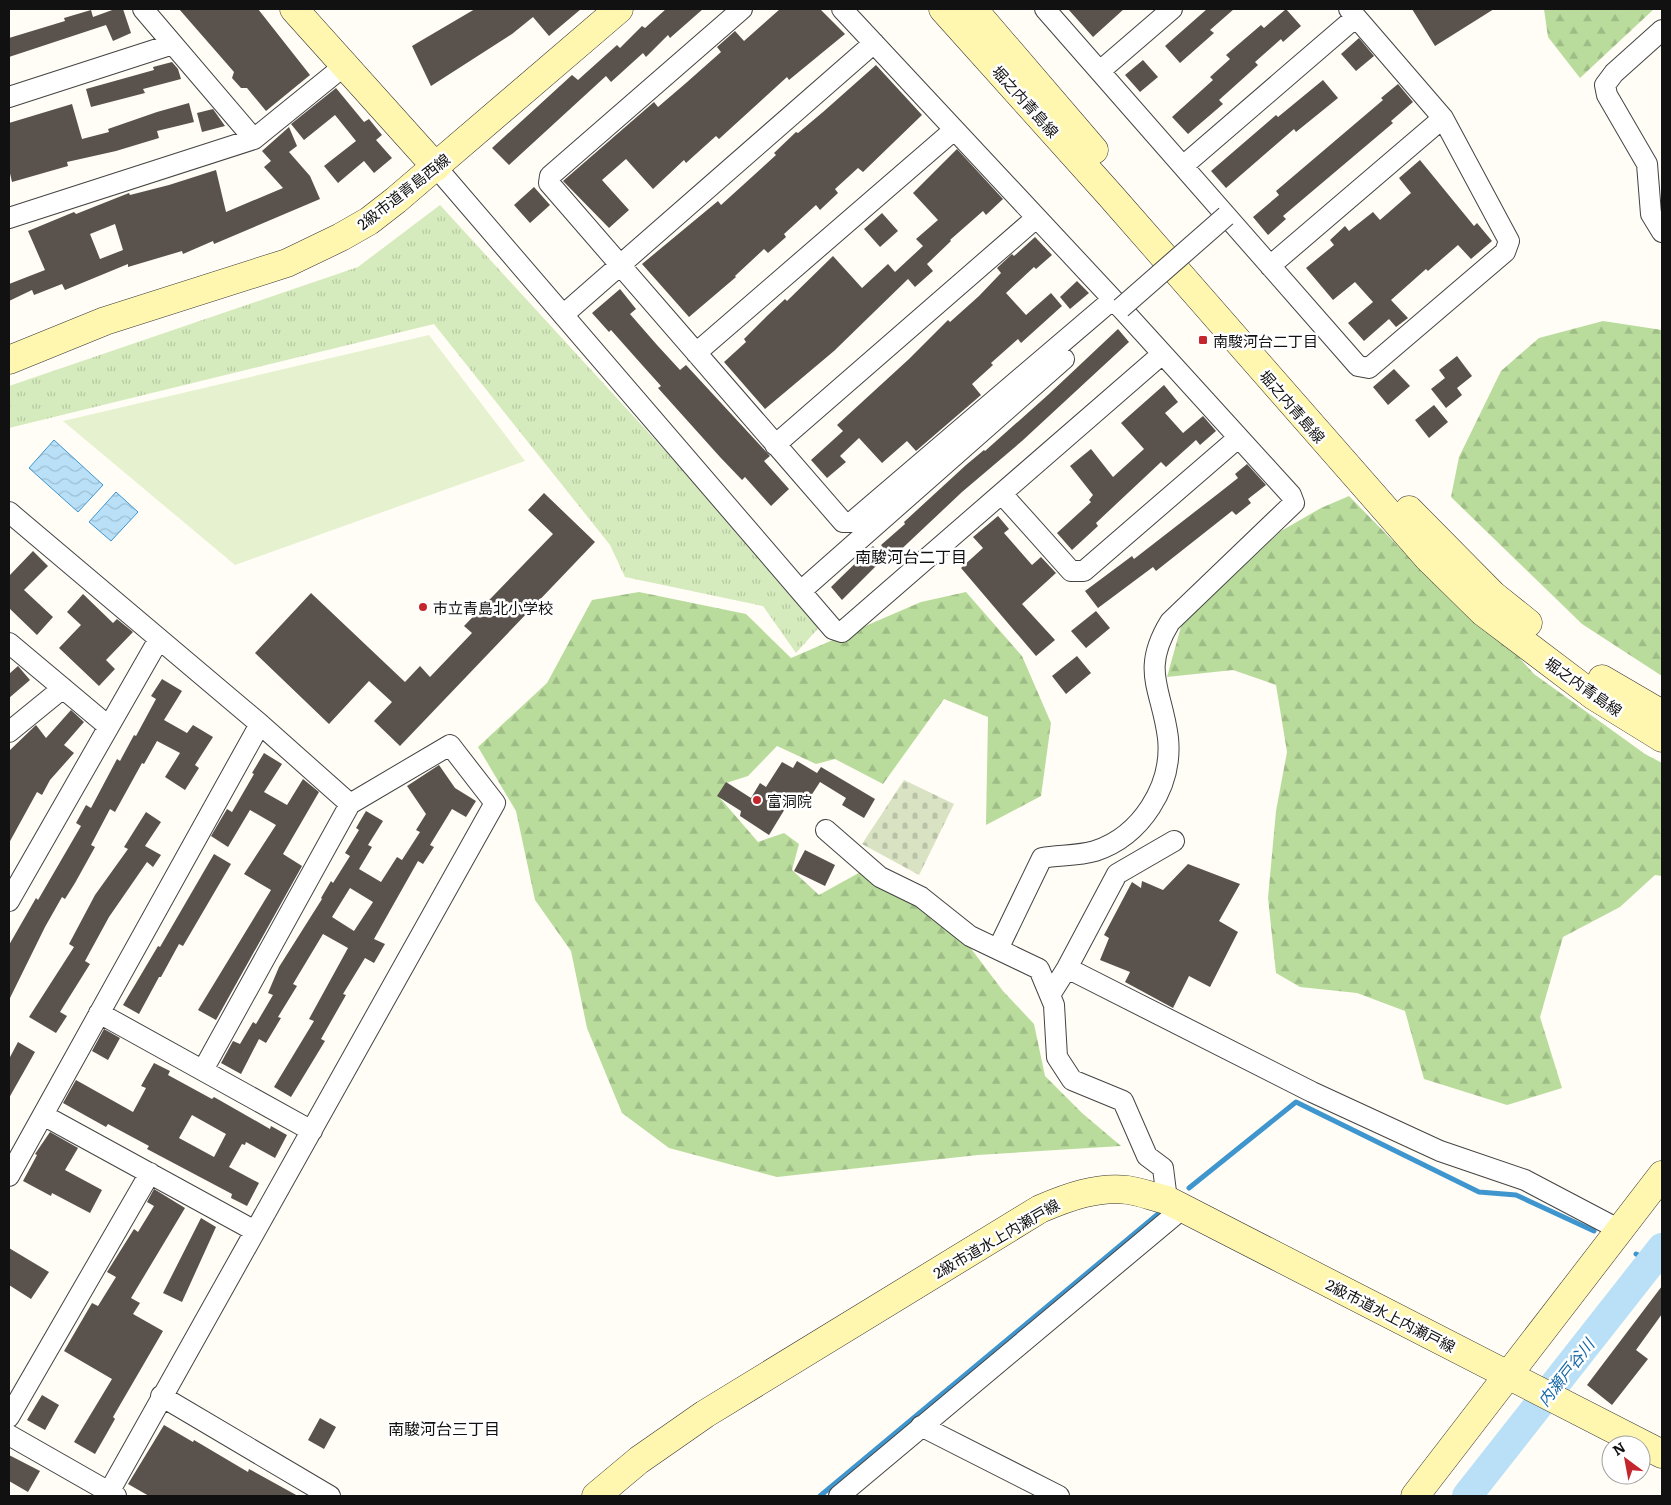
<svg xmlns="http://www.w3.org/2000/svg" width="1671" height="1505" viewBox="0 0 1671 1505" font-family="Literata,'Noto Sans JP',serif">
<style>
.grass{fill:url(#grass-tufts)}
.forest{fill:url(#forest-firs)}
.cemetery{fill:url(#cemetery-stones)}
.pitch{fill:#e6f2cf}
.water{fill:url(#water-waves);stroke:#3f96cf}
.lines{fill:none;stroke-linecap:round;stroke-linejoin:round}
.stream{stroke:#3f96cf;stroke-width:5}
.river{stroke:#b9e0f7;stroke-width:30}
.building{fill:#5a524d;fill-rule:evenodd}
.street-casing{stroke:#444;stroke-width:22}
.secondary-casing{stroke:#333;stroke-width:29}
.street{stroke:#fff;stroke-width:20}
.secondary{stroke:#fff6b0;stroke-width:28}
.street-bridge-casing{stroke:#444;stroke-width:22;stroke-linecap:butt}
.street-bridge{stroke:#fff;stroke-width:20}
.poi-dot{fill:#c4262e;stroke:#fff;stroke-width:2}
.labels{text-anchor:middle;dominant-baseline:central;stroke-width:5;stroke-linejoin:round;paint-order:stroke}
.street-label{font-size:15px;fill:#111;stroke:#fff}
.poi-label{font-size:15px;fill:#111;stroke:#fff;text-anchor:start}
.neighbourhood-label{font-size:16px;fill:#111;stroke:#fff}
.water-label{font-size:16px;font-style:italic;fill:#1768a6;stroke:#fff}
</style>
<defs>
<pattern id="grass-tufts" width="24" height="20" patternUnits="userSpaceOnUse" patternTransform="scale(1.25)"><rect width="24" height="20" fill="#d5ebbd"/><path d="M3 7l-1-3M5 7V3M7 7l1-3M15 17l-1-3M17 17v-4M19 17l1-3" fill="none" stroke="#b6c8a1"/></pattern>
<pattern id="forest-firs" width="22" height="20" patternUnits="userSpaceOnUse" patternTransform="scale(1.25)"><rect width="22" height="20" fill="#b9dc9c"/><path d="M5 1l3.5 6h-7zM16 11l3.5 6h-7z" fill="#9ebc85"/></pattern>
<pattern id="cemetery-stones" width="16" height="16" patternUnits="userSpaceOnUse" patternTransform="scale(1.25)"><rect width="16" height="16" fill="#d9e3c4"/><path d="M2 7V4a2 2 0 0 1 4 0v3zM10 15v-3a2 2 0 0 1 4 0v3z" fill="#b9c2a7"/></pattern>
<pattern id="water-waves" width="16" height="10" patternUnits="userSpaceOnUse" patternTransform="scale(1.25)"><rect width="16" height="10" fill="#b9e0f7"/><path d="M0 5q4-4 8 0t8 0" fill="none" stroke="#9ebfd3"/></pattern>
</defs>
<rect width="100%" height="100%" fill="#fffdf5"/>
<!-- grass -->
<path class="grass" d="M440,205L823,623L796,653L763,606L625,577L610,545L434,324L9,428V386L358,267Z"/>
<!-- forest -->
<path class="forest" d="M1544,9H1654L1580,78L1548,37Z
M1603,321L1662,330V676L1582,624L1451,497L1459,457L1501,371L1539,338Z
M1349,496L1440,589L1497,633L1534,674L1645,754L1662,763V876L1655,875L1620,907L1563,937L1540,1017L1562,1088L1507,1105L1424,1079L1405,1011L1357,993L1300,987L1276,973L1268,898L1276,811L1287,752L1276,685L1233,670L1167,677L1182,623L1281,531L1321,508Z
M639,592L746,614L791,658L921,602L966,592L1022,656L1051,723L1041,796L986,825L988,717L944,699L883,784L835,759L816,764L777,746L748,776L726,783L720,798L758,842L784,833L799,844L792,870L819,895L873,865L929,893L1003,991L1034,1024L1045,1076L1082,1113L1121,1146L978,1155L777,1177L669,1148L622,1113L587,1028L571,951L535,900L516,811L478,747L547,683L592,600Z"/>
<!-- cemetery -->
<path class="cemetery" d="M904,780L954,804L919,875L862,844Z"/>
<!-- pitch -->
<path class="pitch" d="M429,335L525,461L235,565L63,421Z"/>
<!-- water -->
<path class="water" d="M54,440L103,485L78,512L29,468Z
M116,492L138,512L111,541L89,522Z"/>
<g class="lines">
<!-- stream -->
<path class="stream" d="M1189,1188L1296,1102L1479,1192L1516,1195L1594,1231
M1636,1254L1652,1262
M820,1496L1158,1214"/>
<!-- river -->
<path class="river" d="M1467,1496L1662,1248"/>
</g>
<!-- building -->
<path class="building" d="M115,9H123L131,33L113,41L106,25L9,57V38L65,21L64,18L91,10L93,17Z
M179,9H258L310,75L266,111L247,88H241L232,78L234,72Z
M475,9H581L549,36L533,17L512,34L431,86L412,46Z
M666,9H703L670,38L668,35L646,57L643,53L611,82L606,76L509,165L492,148L572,75L578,80L617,45L620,48L642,26L645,28Z
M780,9H820L845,34L789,80L787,77L719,139L716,136L686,163L684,160L653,189L626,159L602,180L629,210L609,228L563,181L654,102L658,107L686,83L721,52L717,47L735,31L744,41Z
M1068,9H1124L1093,37Z
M1207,9H1234L1210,30L1214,33L1180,63L1165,46Z
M1286,9L1301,26L1283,42L1281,39L1255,62L1258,65L1219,100L1223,104L1188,134L1172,117L1213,80L1210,77L1230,59L1226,55L1261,25L1264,28Z
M1412,9H1494L1435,46Z
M1359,38L1374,56L1356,71L1341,54Z
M1143,60L1158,77L1140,92L1125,75Z
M172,62L178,69L181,79L143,89L145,93L91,107L86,89L154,70L153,67Z
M876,65L922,115L863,172L858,168L835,189L838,193L820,210L816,205L784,234L786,237L768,253L764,249L735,276L736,277L689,317L642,264L718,201L721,205L776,155L774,153L796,132L798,133L823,112Z
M1323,80L1338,98L1296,132L1294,129L1226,188L1211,171L1276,115L1278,117Z
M1398,84L1413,102L1391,121L1393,123L1283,216L1286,219L1268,235L1253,217L1279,195L1276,191L1383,100L1381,98Z
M336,88L364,122L369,119L382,135L376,140L392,158L374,173L364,161L338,183L324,166L356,141L335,115L304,140L291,124Z
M189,103L194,122L157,131L159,138L116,151L67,162L68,166L12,182L9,169V123L72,104L82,139L109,132L108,129L157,112Z
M213,109L225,126L202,132L197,113Z
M289,127L297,146L289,152L310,176L320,199L214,244L213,241L183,254L182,251L128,267V264L65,290L62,284L34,295L32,290L9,301V284L45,270L28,231L74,212L76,214L129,193L130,195L169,185L216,170L226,212L283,188L264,167L271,161L262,151ZM115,224L123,250L100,259L90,234Z
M957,149L1003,199L986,215L983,211L950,240L951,241L927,264L933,271L915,287L908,279L834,351L765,409L724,362L746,342L744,339L767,316L785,299L787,301L833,256L862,288L888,264L895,272L923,246L916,239L938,220L913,193Z
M1420,160L1474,226L1477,223L1492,241L1471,259L1458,245L1428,271L1426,269L1391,300L1408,318L1396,327L1389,319L1364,341L1348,323L1373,302L1355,282L1333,300L1306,268L1334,245L1330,240L1345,226L1349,231L1373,212L1380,220L1411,193L1399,178Z
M534,187L550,205L530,223L514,205Z
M882,213L898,231L880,247L864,229Z
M1035,237L1052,255L1036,269L1034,267L1006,293L1026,315L1051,293L1062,306L1021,343L1018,339L991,363L993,365L972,384L981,395L916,451L907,441L882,463L859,438L840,456L846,462L827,478L811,460L843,431L837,425L909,359L948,320L950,322L979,296L1001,273L997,268L1012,254L1014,256Z
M1077,281L1089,293L1070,309L1060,297Z
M620,289L636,309L630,314L657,345L680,370L686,365L770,456L764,461L789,489L771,506L745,477L742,480L720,457L658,388L661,386L643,366L611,330L609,332L592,313Z
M1118,329L1129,342L1022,441L962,492L892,558L881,545L905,524L904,522L966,465L984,450L985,451L1049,394Z
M1457,356L1472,376L1457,388L1462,395L1446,408L1431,389L1445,378L1439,370Z
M1394,369L1410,386L1388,405L1373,387Z
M1164,385L1178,402L1165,413L1183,433L1203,416L1216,431L1200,445L1196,440L1166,467L1161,462L1096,523L1098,526L1072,550L1057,533L1091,502L1089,500L1093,495L1070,466L1091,449L1113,477L1144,449L1121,423Z
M1434,405L1448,422L1429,438L1415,420Z
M1247,464L1266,485L1248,499L1251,503L1236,515L1232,511L1156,571L1153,567L1098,608L1085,591L1132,556L1134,559L1219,493L1238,478L1235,474Z
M544,493L595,542L400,746L374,721L392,702L369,681L329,724L255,653L311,593L405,682L420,666L430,677L472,633L464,626L553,534L528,510Z
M998,516L1009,529L1004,533L1032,565L1041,557L1056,573L1022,604L1055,640L1036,656L961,568L983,548L973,537Z
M873,546L884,558L842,600L831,587Z
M33,551L48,566L24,590L53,617L37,635L9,608V576Z
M83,594L113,623L117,619L133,632L106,660L115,669L99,686L59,648L81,625L67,612Z
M1096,611L1110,628L1086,648L1071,631Z
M1077,656L1091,673L1066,694L1052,676Z
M18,666L30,680L9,698V674Z
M162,679L182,691L164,720L187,733L193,725L213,737L195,765L199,768L185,790L165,777L180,753L157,741L144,764L142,763L115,812L110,809L91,845L95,847L75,883L65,899L62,897L45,927L9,1000V945L36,898L38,900L81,826L76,823L86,805L91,808L117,759L120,761L134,735L136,736L156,699L151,696Z
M71,710L84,722L64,745L74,753L50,780L42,795L37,792L9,843V751L36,725L46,738Z
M264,753L282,764L264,792L287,805L303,779L319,792L283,854L302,866L216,1020L198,1010L271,890L244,874L276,825L250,810L228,847L211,836L227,809L232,812L254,774L252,773Z
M797,761L817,773L821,767L875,799L864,818L842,805L846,798L820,782L807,802L794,794L769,835L740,816L741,811L717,796L726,782L751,798L760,783L766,787L782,762L793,768Z
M439,765L455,788L476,801L466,817L452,809L430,845L434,847L423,864L418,861L374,939L385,944L374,963L365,958L343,994L346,995L321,1039L325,1041L291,1097L274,1087L314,1021L309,1019L348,948L323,934L293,984L297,986L278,1017L281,1018L266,1043L259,1039L241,1074L221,1063L233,1041L240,1044L253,1022L256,1024L273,995L268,993L279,967L322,899L321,898L331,881L333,883L350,856L345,853L359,830L356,828L366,811L383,821L368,845L372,847L359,869L381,882L397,857L402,860L420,832L416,830L426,814L407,786ZM350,888L373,902L354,931L332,917Z
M146,812L161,822L145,846L161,855L153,867L147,862L109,917L85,961L90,964L60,1012L67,1016L56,1033L29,1017L74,947L69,944L95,895L128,849L124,847Z
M805,850L835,865L825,886L794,871Z
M214,854L231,864L183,946L179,944L161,977H159L139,1014L123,1005L158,946L160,947Z
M1188,864L1240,884L1219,921L1238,932L1210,987L1189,976L1173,1008L1125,982L1130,972L1100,960L1109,938L1104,935L1132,882L1141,888L1142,881L1163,890Z
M104,1029L120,1038L108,1060L92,1051Z
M18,1042L35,1052L9,1098V1059Z
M154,1063L170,1071L168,1075L212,1099L214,1097L270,1129L271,1126L287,1135L275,1158L246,1142L245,1145L242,1144L229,1167L259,1183L247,1206L231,1198L232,1194L147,1149L149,1146L108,1124L106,1127L63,1103L76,1080L133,1112L146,1088L141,1086ZM192,1115L226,1134L214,1157L179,1138Z
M50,1132L78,1148L65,1170L102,1190L90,1213L52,1193L51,1196L23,1181L37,1155L35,1154Z
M154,1189L185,1208L131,1298L140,1303L133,1314L163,1331L113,1417L115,1419L95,1454L74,1442L112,1379L64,1351L92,1303L98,1306L116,1277L107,1272L134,1229L138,1232L154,1206L147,1202Z
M201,1218L216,1227L182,1302L163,1293Z
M9,1248L49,1272L31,1299L9,1285Z
M1662,1286V1314L1636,1350L1648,1359L1612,1405L1587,1385Z
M42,1395L59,1405L45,1430L27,1420Z
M320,1418L336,1427L324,1449L308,1440Z
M164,1425L193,1442L194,1440L248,1472L249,1469L298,1496H149L128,1484Z
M9,1455L40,1471L28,1492L9,1481Z"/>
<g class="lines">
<!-- street casing -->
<g class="street-casing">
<path id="street" d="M143,9L254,139
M742,9L550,176L549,183L843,522H852L1112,300
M842,9L1121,308L1291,495L1294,503L1170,622C1140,671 1162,689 1168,738C1173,786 1141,836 1095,851C1078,856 1058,855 1042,858L998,949
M1045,9L1358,366L1369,368L1505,252L1509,241L1443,118L1349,9
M1662,30L1614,73L1605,85L1607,95L1647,164L1651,214L1662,232
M1100,71L1172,9
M9,97L173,44
M1183,166L1356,17
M436,167L833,629L842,632L1161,355
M9,218L254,139L344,66
M1270,266L1443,118
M563,315L874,43
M696,353L954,130
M775,445L1036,218
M1002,494L1071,571H1084L1238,438
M9,512L260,724L350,804L450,745L495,803L109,1492
M801,591L1064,359
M9,643L108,726
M9,732L63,688
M826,830L880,877L921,897L970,936L1039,969L1054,1005L1057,1057L1072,1080L1123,1101L1147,1156L1163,1168L1167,1200
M9,901L159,639
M1067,968L1312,1092L1440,1151L1525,1180L1620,1230
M1050,995L1067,968L1117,874L1174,841
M99,1013L312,1131
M203,1070L350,804
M43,1115L255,1231
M9,1176L260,724
M161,1396L330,1496
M9,1417L150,1173
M921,1426L1059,1496
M9,1435L116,1496
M839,1496L1182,1209"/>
</g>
<!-- secondary casing -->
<g class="secondary-casing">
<path id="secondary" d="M294,9L436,167
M943,9L1110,195L1428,558L1483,612L1594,696L1662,738
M973,9L1094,150
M9,360L105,321L287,263L341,237L369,221L396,200L619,9
M1409,510L1493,595L1528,623
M1602,679L1662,714
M596,1496L639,1460L705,1414L1040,1209C1068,1197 1098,1186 1128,1190C1141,1192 1154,1197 1167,1200L1662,1454
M1415,1496L1662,1175"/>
</g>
<!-- street -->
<use href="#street" class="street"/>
<!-- secondary -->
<use href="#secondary" class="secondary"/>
<!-- street-bridge casing -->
<g class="street-bridge-casing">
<path id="street-bridge" d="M1121,308L1226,216"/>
</g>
<!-- street-bridge -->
<use href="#street-bridge" class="street-bridge"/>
</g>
<!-- markers -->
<g class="poi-dot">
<rect x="1198" y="335" width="10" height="10" rx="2.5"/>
<circle cx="423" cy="607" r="5"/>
<circle cx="757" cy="800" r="5"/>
</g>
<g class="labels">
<!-- street labels -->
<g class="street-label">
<text transform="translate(1026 101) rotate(48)">堀之内青島線</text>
<text transform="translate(403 191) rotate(-38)">2級市道青島西線</text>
<text transform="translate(1293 406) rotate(49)">堀之内青島線</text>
<text transform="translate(1584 686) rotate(35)">堀之内青島線</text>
<text transform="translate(996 1238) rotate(-30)">2級市道水上内瀬戸線</text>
<text transform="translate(1391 1315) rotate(27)">2級市道水上内瀬戸線</text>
</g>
<!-- poi labels -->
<g class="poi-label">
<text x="1213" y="340">南駿河台二丁目</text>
<text x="433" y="607">市立青島北小学校</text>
<text x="767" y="800">富洞院</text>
</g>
<!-- neighbourhood labels -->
<g class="neighbourhood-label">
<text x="911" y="556">南駿河台二丁目</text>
<text x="444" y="1428">南駿河台三丁目</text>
</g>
<!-- water labels -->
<g class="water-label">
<text transform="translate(1565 1372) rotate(-52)">内瀬戸谷川</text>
</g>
</g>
<!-- border -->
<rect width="1671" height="1505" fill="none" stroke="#111111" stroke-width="20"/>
<!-- north arrow -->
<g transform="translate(1626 1460) rotate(328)"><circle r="24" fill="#ffffff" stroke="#a0a0a0"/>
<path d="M0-4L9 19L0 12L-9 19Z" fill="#c4262e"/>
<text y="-8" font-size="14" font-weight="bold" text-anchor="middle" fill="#111111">N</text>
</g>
</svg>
